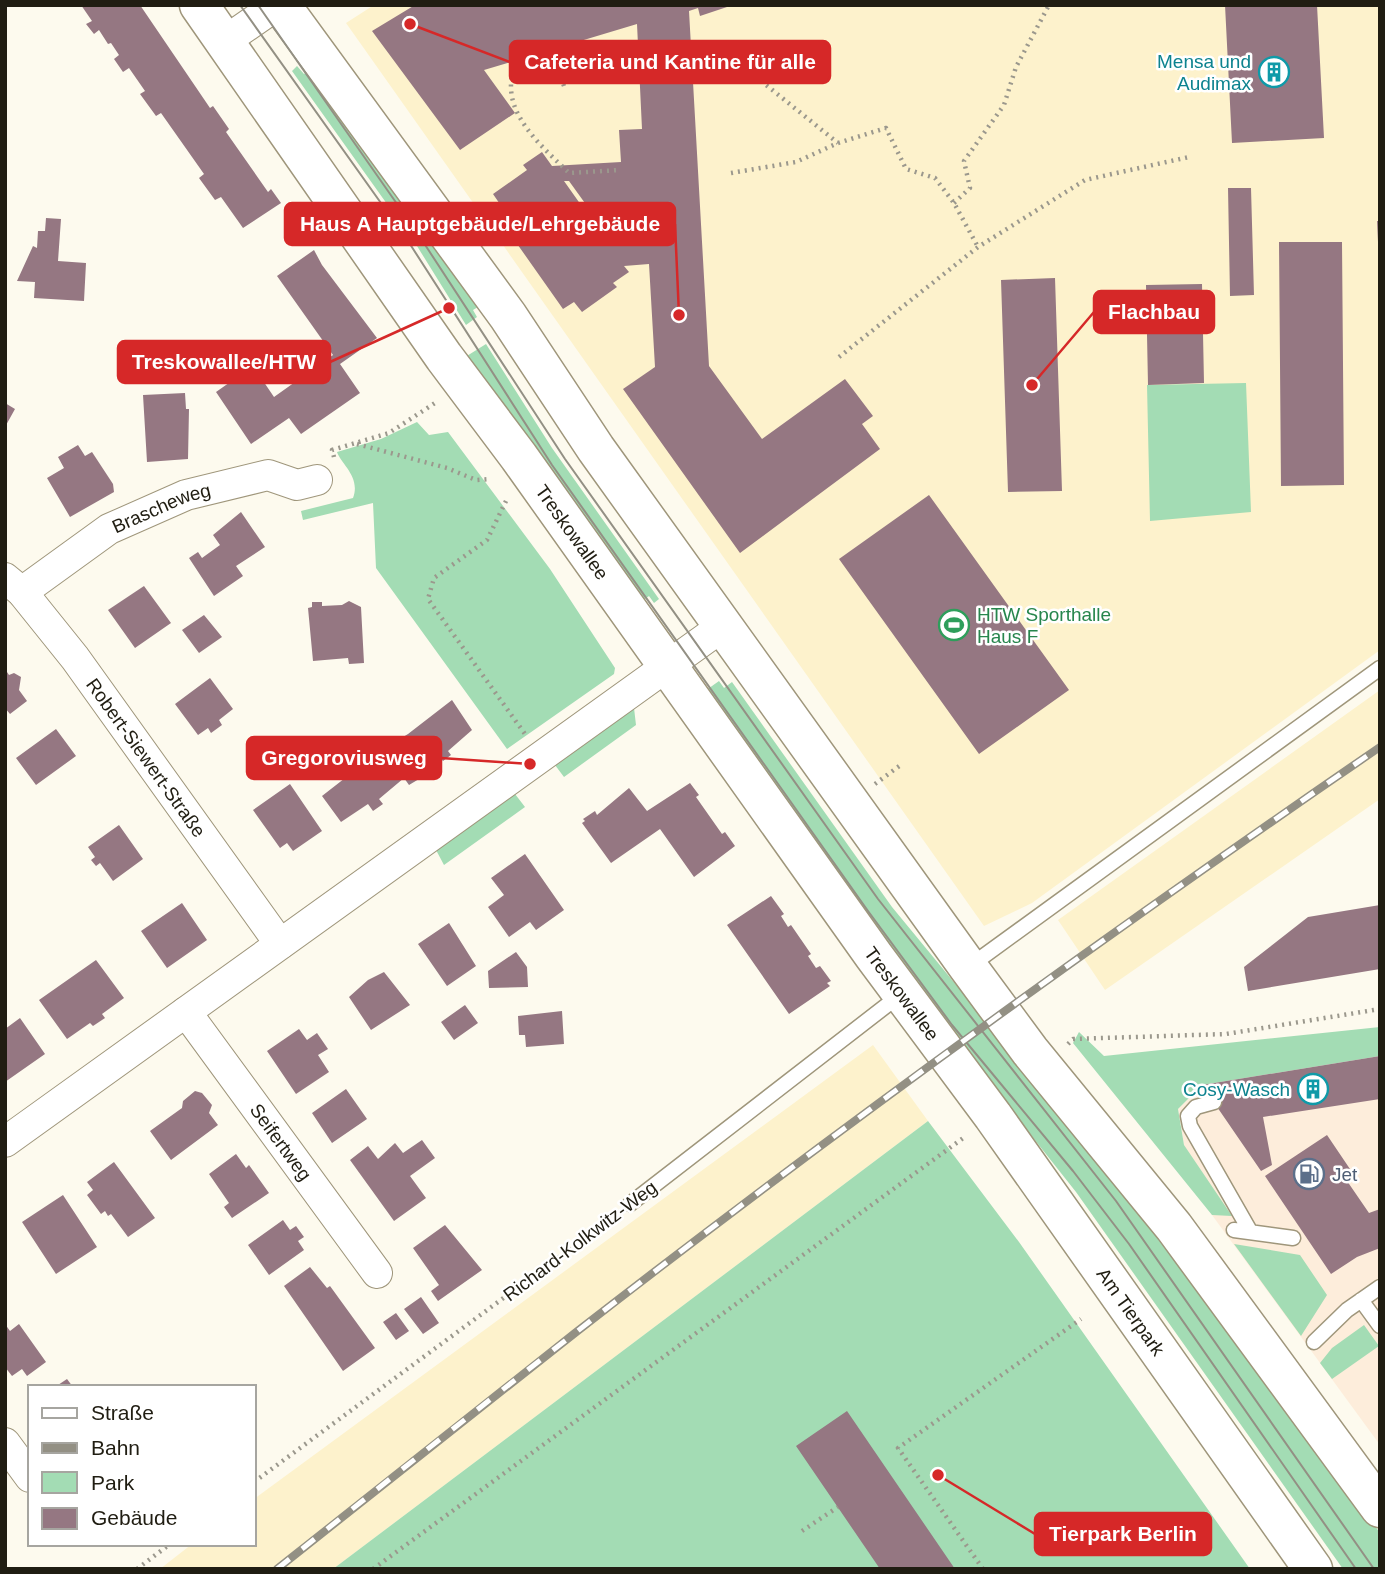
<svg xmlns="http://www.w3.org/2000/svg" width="1385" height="1574" viewBox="0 0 1385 1574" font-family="Helvetica,sans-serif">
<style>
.commercial{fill:#fdeddb}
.built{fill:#fdf2cc}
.green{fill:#a3dcb4}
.building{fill:#957782;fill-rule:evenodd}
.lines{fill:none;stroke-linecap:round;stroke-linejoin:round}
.lane-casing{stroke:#9f967b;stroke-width:17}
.street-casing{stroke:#9f967b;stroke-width:32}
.secondary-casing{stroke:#9f967b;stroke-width:41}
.path{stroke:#9b988d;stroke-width:4.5;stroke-dasharray:2 5;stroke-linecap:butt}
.lane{stroke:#fff;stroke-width:14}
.street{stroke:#fff;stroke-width:30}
.secondary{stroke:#fff;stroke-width:38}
.tram{stroke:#939084;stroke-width:2}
.rail-casing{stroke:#939084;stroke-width:8}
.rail{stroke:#fff;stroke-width:5;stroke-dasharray:16;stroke-linecap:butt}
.labels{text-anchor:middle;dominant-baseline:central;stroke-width:5;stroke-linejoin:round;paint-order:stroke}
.culture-label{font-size:19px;fill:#0d838f;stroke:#fff;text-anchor:end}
.street-label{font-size:19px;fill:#201d12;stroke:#fff}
.leisure-label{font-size:19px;fill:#27864d;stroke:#fff;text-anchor:start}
.service-label{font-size:19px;fill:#4e5e75;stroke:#fff;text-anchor:start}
.leader{fill:none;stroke:#d62828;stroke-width:2.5}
.callout-dot{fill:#d62828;stroke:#fff;stroke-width:2.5}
.callout{fill:#d62828;stroke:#d62828;stroke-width:2.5}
.callout-label{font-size:21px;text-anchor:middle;font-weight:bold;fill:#fff}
</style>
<rect width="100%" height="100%" fill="#fdfaee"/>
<!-- commercial -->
<path class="commercial" d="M1380,1057V1445L1212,1215L1184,1145L1178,1109L1202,1085Z"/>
<!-- built -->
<path class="built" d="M374,5H1380V650L1032,903L984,926L346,23Z
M1380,690V799L1105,990L1058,920Z
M873,1045L928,1121L333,1569H160L192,1544H254V1499Z"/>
<!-- green -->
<path class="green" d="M297,66L304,74L312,69L483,304L473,310L477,317L466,325L417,246L292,71Z
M486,344L552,448L659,599L654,603L649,596L641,602L462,359Z
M1246,383L1251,512L1150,521L1147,385Z
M417,422L429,435L448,432L550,569L615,668L614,674L507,749L376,568L373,503L303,520L301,511L353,498C361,477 341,464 337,452L381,439Z
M719,681L724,688L732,682L892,907L1167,1241L1380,1533V1569H1343L1076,1192L947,1029L705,691Z
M634,708L636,725L564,777L555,765Z
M515,794L525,807L444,865L436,850Z
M1380,1027V1056L1202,1085L1178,1109L1184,1145L1232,1216L1212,1215L1073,1043L1079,1032L1104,1056Z
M928,1121L1019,1242L1250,1569H333Z
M1234,1244L1300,1255L1327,1295L1301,1336Z
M1364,1325L1379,1346L1332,1379L1320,1363L1332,1348Z"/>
<!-- building -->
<path class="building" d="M81,5H140L210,108L213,106L229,129L226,132L268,192L271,189L281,203L243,228L221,197L215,200L199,178L204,174L161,113L156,116L140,94L145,91L129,68L123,72L114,59L119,55L111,43L108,44L99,30L94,34L86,24L92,21Z
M415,5H733L700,16L698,8L689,11L709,366L762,439L845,379L873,416L862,424L880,449L740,553L623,389L655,367L649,264L624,266L629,272L613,283L617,287L582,312L574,302L563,309L501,221L508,216L493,194L527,170L523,165L542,152L552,166L621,162L619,130L642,129L637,24L484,70L515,113L460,150L372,31ZM564,181H569L613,242H624V246H610Z
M1225,5H1317L1324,138L1232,143Z
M1228,188H1251L1254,295L1230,296Z
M46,218L61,219L58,261L86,263L84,301L34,298L35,282L17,281L33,246L37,248L38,231H45Z
M1377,221H1380V242H1378Z
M1279,242H1342L1344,485L1281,486Z
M314,250L322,265L377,338L340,364L360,393L301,434L289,418L251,444L216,392L253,366L274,397L333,355L277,276Z
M1055,278L1062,491L1008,492L1001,280Z
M1202,284L1204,383L1148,385L1146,285Z
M185,393L186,409H189L188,459L147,462L143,395Z
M5,403L15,409L5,427Z
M78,445L85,456L92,452L113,484L114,492L70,517L47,478L64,468L58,457Z
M929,495L1069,690L979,754L839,559Z
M241,512L265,547L236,566L243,576L214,596L189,558L198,552L202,558L220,545L213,535Z
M144,586L171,623L135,648L108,610Z
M349,601L361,607L364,663L349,664L348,658L313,661L308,608L312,607V602H322V606L342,605Z
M204,615L222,637L199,653L182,630Z
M5,669L9,675L14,673L21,677L19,690L27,701L10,714L5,708Z
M210,678L233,709L219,720L222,725L211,733L208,728L198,735L175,704Z
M452,700L472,730L448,751L451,755L443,761L437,754L415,774L419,779L409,785L404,778L379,799L383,804L373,811L368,804L341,822L322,796L372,757L368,751L378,744L382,750L408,734Z
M56,729L76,756L36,785L16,758Z
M690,783L699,795L696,797L722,834L725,832L735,846L694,877L660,829L611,863L582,823L585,821L583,819L595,811L597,815L629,788L647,811Z
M290,784L322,831L293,851L287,843L280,848L253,810Z
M119,825L143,859L113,881L100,863L96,866L91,860L95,857L88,847Z
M525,854L564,910L536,930L530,922L509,937L488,907L504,895L491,878Z
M771,896L784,914L781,916L788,927L791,925L811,954L808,956L816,968L820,966L831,981L827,983L830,986L789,1014L727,925Z
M182,903L207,940L167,968L141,931Z
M1380,905V969L1248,991L1244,967L1308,917Z
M449,923L476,966L447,986L418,944Z
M516,952L527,967L528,987L489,988L488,971Z
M96,960L124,998L102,1014L105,1018L93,1026L90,1023L67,1039L39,1000Z
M384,972L410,1005L371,1030L349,997L368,980Z
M465,1005L478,1023L454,1040L441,1022Z
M562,1011L564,1044L526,1047L525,1035H519L518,1016Z
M20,1018L45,1054L5,1082V1029Z
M299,1029L307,1040L317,1033L328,1049L318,1055L329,1072L296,1094L267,1051Z
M1380,1056V1099L1263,1117L1272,1165L1261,1171L1202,1085Z
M346,1089L367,1119L332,1143L312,1113Z
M195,1091L202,1093L212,1105L209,1113L218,1125L171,1160L150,1131L182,1108L183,1101Z
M1327,1135L1352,1172L1345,1178L1369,1213L1380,1209V1248L1357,1257L1331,1274L1265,1176Z
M422,1140L435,1158L410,1176L426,1198L394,1221L350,1160L368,1146L378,1159L395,1143L403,1153Z
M236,1154L246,1168L249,1165L269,1193L232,1218L224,1207L229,1203L209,1174Z
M114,1162L155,1218L128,1237L111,1214L108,1216L105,1211L101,1214L87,1195L93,1190L87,1182Z
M63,1195L97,1247L56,1274L22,1222Z
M283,1220L290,1230L296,1226L304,1237L298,1241L304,1250L269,1275L248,1245Z
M445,1225L482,1270L438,1301L431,1291L439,1285L413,1248Z
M310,1267L327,1288L330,1286L375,1348L343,1371L284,1286Z
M421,1297L439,1323L423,1334L404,1309Z
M396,1313L409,1331L396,1340L383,1322Z
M5,1324L10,1331L19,1324L46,1362L27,1376L22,1369L12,1376L5,1367Z
M67,1379L73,1387H55Z
M847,1411L955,1569H880L796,1446Z"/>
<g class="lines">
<!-- lane casing -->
<g class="lane-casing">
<path id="lane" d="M970,966L1380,668
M1214,1102L1196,1107L1188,1116L1190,1126L1250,1231
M630,1204L900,995
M1234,1230L1293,1238
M1361,1300L1380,1326
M1314,1342L1347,1310L1380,1287"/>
</g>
<!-- street casing -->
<g class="street-casing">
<g id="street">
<path d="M225,41L277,5"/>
<path id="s1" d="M5,578L22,592L75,658L280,944"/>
<path id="s2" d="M22,592L109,529L186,495L268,475L297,485L317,480"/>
<path id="s3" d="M186,1012L377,1273"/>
<path d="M5,1142L723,626"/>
<path d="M5,1443L30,1477"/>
</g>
</g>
<!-- secondary casing -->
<g class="secondary-casing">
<g id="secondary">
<path id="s4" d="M199,5L444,357L519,457L874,956L993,1116L1313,1569"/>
<path d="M281,5L508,316L596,449L968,967L1030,1051L1174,1227L1380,1508"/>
</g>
</g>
<!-- path -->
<path class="path" d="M750,72L838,143
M564,86L555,64L512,76C504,116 544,148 569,173L620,170
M731,173L796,162L838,143L886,128L906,169L935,178L954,203L978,247
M954,203L970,188L964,161L1004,105L1016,67L1049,5
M839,357L978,247L1085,180L1189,157
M357,444L447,468L476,480L490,479
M334,457L332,450L389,433L435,403
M506,501L487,540L434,578L428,599L525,734
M875,784L902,764
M1068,1044L1073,1039L1226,1034L1380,1009
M254,1482L616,1215
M802,1531L838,1507
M137,1569L170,1544
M373,1569L966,1136
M983,1569L898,1448L1081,1319"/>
<!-- lane -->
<use href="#lane" class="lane"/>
<!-- street -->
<use href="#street" class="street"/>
<!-- secondary -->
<use href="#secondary" class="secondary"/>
<!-- tram -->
<path class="tram" d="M240,5L408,241L552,465L868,911L952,1025L1073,1171L1129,1244L1356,1569
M258,5L418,234L565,459L878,899L1116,1201L1374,1569"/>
<!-- rail casing -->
<g class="rail-casing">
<path id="rail" d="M277,1569C376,1490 475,1411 575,1333C837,1129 1106,935 1380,747"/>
</g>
<!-- rail -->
<use href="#rail" class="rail"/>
</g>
<!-- icons -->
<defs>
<g id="building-ring" transform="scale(1.575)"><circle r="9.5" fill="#fff" stroke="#0f9aa8" stroke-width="1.5"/><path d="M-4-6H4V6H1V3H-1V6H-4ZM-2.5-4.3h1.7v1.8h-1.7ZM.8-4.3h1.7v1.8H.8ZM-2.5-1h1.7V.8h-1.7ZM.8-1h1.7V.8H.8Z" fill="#0f9aa8"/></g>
<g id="stadium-ring" transform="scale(1.575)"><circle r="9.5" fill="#fff" stroke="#2e9e5b" stroke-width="1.5"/><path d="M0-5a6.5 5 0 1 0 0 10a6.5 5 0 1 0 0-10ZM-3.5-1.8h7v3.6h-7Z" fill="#2e9e5b"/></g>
<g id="fuel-ring" transform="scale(1.575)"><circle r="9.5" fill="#fff" stroke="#5c6f8a" stroke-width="1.5"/><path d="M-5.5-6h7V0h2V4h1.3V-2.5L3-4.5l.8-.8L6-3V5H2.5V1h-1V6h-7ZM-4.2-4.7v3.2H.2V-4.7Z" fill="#5c6f8a"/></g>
</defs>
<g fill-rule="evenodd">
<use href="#building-ring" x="1274" y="72"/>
<use href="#stadium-ring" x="954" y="625"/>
<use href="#building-ring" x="1313" y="1089"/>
<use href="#fuel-ring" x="1309" y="1174"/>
</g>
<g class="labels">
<!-- culture labels -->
<g class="culture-label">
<text x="1251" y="61">Mensa und<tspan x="1251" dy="22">Audimax</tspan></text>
<text x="1290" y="1089">Cosy-Wasch</text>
</g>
<!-- street labels -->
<g class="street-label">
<text stroke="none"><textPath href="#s2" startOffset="164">Brascheweg</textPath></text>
<text stroke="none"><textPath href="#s4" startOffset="646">Treskowallee</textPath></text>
<text stroke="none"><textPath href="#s1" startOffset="229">Robert-Siewert-Straße</textPath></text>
<text stroke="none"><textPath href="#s4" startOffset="1213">Treskowallee</textPath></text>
<text stroke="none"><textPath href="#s3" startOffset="161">Seifertweg</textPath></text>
<text transform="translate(580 1241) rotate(-37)">Richard-Kolkwitz-Weg</text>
<text stroke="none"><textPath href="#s4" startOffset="1605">Am Tierpark</textPath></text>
</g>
<!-- leisure labels -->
<g class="leisure-label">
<text x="977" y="614">HTW Sporthalle<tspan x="977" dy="22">Haus F</tspan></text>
</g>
<!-- service labels -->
<g class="service-label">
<text x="1332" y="1174">Jet</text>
</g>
</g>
<!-- callouts -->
<path class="leader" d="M410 24L510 62M679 315L675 224M1032 385L1094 312M449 308L330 362M530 764L441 758M938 1475L1035 1534"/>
<g class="callout-dot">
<circle cx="410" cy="24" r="7"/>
<circle cx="679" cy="315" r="7"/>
<circle cx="1032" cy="385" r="7"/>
<circle cx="449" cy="308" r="7"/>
<circle cx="530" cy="764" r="7"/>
<circle cx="938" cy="1475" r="7"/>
</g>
<g class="callout">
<rect x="510" y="41" width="320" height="42" rx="7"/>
<rect x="285" y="203" width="390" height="42" rx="7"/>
<rect x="1094" y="291" width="120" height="42" rx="7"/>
<rect x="118" y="341" width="212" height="42" rx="7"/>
<rect x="247" y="737" width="194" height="42" rx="7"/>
<rect x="1035" y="1513" width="176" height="42" rx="7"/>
</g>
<g class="callout-label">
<text x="670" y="69">Cafeteria und Kantine für alle</text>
<text x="480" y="231">Haus A Hauptgebäude/Lehrgebäude</text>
<text x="1154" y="319">Flachbau</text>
<text x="224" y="369">Treskowallee/HTW</text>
<text x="344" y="765">Gregoroviusweg</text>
<text x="1123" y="1541">Tierpark Berlin</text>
</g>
<!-- border -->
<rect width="1385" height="1574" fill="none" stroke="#201d12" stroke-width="14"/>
<!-- legend -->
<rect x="28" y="1385" width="228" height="161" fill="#ffffff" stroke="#a6a5a0" stroke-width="2"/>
<rect x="42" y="1408" width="35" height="10" fill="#ffffff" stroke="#a6a5a0" stroke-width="2"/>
<text x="91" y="1420" font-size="21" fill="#201d12">Straße</text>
<rect x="42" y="1443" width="35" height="10" fill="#939084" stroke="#a6a5a0" stroke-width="2"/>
<text x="91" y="1455" font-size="21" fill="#201d12">Bahn</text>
<rect x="42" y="1472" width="35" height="21" fill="#a3dcb4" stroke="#a6a5a0" stroke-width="2"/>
<text x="91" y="1490" font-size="21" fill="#201d12">Park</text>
<rect x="42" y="1508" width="35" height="21" fill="#957782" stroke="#a6a5a0" stroke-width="2"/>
<text x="91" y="1525" font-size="21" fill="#201d12">Gebäude</text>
</svg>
